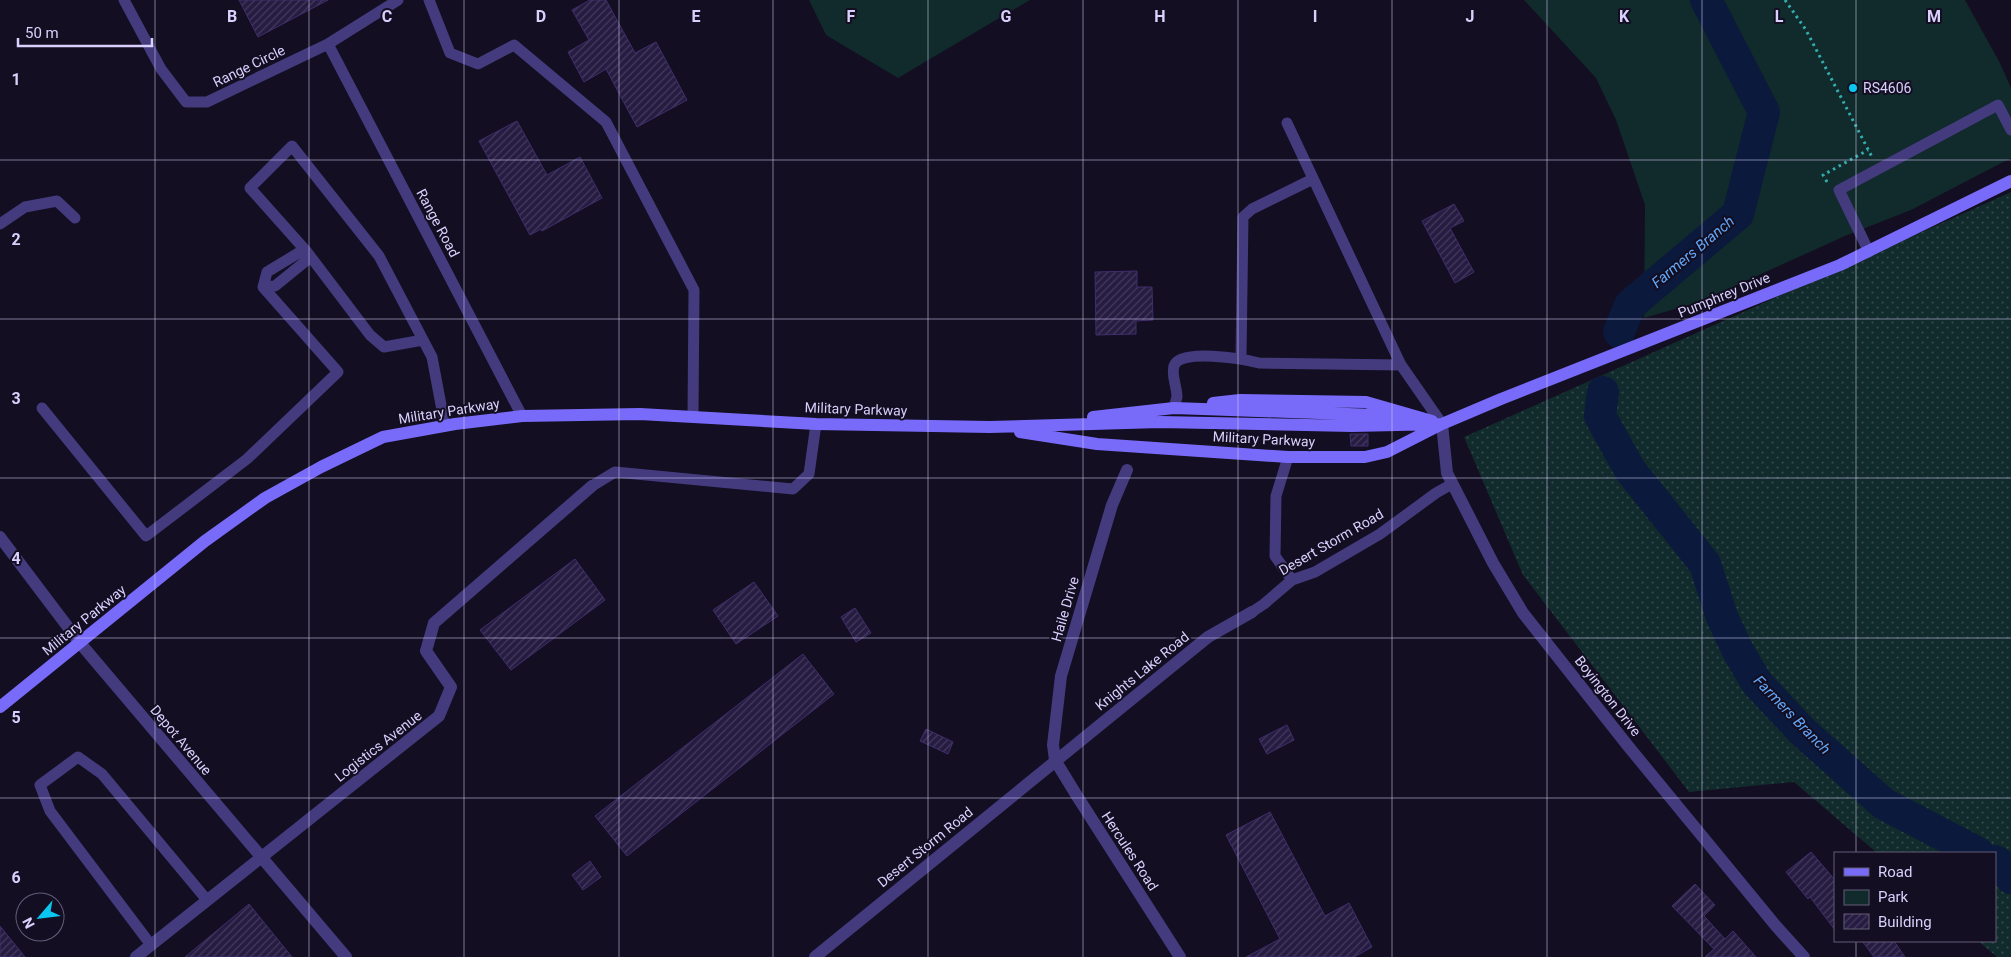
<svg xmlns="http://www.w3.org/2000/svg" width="2011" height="957" viewBox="0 0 2011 957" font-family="Roboto,sans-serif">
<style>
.grass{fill:url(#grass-dots)}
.park{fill:#112a2b}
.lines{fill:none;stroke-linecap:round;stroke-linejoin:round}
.river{stroke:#0b193d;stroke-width:32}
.building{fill:url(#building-hatch);stroke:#3f2e6c}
.path{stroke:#33acae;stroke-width:3;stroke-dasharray:2.5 4;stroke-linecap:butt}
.lane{stroke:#433b7e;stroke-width:11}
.street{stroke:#433b7e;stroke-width:12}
.secondary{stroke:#796bf9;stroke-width:12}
.grid{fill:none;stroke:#d9d0fd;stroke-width:1;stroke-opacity:0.55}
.poi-dot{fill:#09c7f0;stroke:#130e21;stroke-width:2}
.labels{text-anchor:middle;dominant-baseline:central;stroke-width:4;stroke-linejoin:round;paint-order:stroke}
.street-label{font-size:14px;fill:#d9d0fd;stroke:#130e21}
.poi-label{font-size:14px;fill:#d9d0fd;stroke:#130e21;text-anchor:start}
.water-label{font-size:15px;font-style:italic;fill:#62a7f9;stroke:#130e21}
.grid-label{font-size:16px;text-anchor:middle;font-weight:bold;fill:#d9d0fd;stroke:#130e21;stroke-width:4;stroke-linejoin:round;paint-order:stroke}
</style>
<defs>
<pattern id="grass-dots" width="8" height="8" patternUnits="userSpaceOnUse" patternTransform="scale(1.25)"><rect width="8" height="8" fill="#112a2b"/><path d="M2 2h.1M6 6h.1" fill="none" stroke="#33484b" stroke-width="1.8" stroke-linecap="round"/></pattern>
<pattern id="building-hatch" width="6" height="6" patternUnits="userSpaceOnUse" patternTransform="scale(1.25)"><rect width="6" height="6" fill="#261b41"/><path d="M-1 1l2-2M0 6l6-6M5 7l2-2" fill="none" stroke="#453b5d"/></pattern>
</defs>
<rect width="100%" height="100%" fill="#130e21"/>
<!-- grass -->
<path class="grass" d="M2011,192V957H1997L1978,941H1995V853H1877L1794,782L1689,792L1523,575L1464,437Z"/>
<!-- park -->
<path class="park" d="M809,0H1030L898,78L826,35Z
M1524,0H1965L2000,63L2011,88V158L1911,210L1845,236L1699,302L1644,318L1645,205L1616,120L1596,78Z"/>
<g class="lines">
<!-- river -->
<path class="river" d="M1619,332L1630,305L1738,214L1764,112L1706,0
M1603,392L1600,416L1630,470L1705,564L1722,617L1738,651L1757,683L1802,731L1884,804L1978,853
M1995,861L1999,863L2011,878"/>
</g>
<!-- building -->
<path class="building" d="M239,0H328L258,37Z
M590,0H606L635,53L656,42L687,100L637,127L606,69L584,82L568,52L589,40L572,10Z
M517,121L547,175L580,157L602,198L542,231L541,229L530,235L479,141Z
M1454,204L1464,221L1450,228L1474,272L1455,283L1422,221Z
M1137,271V287H1152L1153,320L1136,321V334L1096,335L1095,272Z
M1350,434H1368V446H1351Z
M575,559L605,600L511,670L480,630Z
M754,582L778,616L736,644L713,610Z
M855,608L871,633L856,642L841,617Z
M803,654L834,694L627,856L595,816Z
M1287,725L1294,740L1267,754L1259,739Z
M926,729L953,742L948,754L920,741Z
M1270,812L1325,916L1349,903L1372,947L1354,957H1246L1280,939L1226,835Z
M1811,852L1835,880V930L1810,897L1808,899L1786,872Z
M590,861L601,877L583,890L572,875Z
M1695,884L1715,905L1704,916L1725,939L1733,931L1756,957H1705L1714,949L1672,906Z
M249,904L292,957H185Z
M0,926L25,957H0Z
M1862,941H1894L1905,957H1874Z"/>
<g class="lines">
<!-- path -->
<path class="path" d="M1785,0L1806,30L1872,157
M1827,182L1823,175L1868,150"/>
<!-- lane -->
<path class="lane" d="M124,0L161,69L186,102H207L328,44L398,0
M429,0L450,53L478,64L514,45L606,122L694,290L693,416
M328,44L522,416
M1287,123L1401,365L1442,424
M0,224L25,207L57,201L75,218
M1869,252L1839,190L1998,105L2011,130
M263,287L275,286L307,260V252
M263,287L267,272L300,252H307
M423,340L384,347L370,335L307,252L250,188L292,146L379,256L432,357L445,426
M1241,358L1243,217L1252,209L1313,179
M42,408L146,536L247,459L338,372L263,287
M1174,408C1175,404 1176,400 1177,397C1177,387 1171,375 1174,366C1179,348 1244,359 1259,363L1401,365
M1288,457L1276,496L1275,556L1292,580
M592,486L615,472L793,489L809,474L816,424
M1252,612L1264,604L1292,580L1315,572L1380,534L1436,493L1452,484
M151,945L50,811L40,785L78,757L102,774L207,900"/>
<!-- street -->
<path class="street" d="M1442,424L1447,473L1493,563L1523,613L1628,746L1776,926L1804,957
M1127,470L1112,505L1061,676L1053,745L1055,760L1077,796L1180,957
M0,537L80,643L346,957
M136,957L439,716L451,687L426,651L434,623L592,486
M815,957L1208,637L1252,612"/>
<!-- secondary -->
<path class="secondary" d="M1213,403L1240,400L1366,402L1432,421
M1093,417L1174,408L1375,415L1399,419
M1020,432L1097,444L1288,457H1365L1387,452L1442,424L1501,399L1840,265L2011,181
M0,707L205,541L265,498L321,467L383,437L455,424L522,416L640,414L816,424L990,427L1160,422L1352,426L1442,424"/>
</g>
<!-- grid -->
<path class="grid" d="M155,0V957M309,0V957M464,0V957M619,0V957M773,0V957M928,0V957M1083,0V957M1238,0V957M1392,0V957M1547,0V957M1702,0V957M1856,0V853M0,160H2011M0,319H2011M0,478H2011M0,638H2011M0,798H2011M1856,941V957"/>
<!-- markers -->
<circle class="poi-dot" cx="1853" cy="88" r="5"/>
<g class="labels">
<!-- street labels -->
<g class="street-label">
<text transform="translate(249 66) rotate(-26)">Range Circle</text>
<text transform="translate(438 223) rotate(62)">Range Road</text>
<text transform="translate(1724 295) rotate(-22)">Pumphrey Drive</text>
<text transform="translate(856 409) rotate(2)">Military Parkway</text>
<text transform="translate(449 411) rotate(-9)">Military Parkway</text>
<text transform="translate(1264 439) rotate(3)">Military Parkway</text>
<text transform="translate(1331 542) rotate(-30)">Desert Storm Road</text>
<text transform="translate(1065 609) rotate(-74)">Haile Drive</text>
<text transform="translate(84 620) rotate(-39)">Military Parkway</text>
<text transform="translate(1142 671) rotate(-39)">Knights Lake Road</text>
<text transform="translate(1608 696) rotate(52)">Boyington Drive</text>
<text transform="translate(181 740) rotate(50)">Depot Avenue</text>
<text transform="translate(378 746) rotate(-38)">Logistics Avenue</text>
<text transform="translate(925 847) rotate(-39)">Desert Storm Road</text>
<text transform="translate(1130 851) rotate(57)">Hercules Road</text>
</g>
<!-- poi labels -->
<g class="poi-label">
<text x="1863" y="88">RS4606</text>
</g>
<!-- water labels -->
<g class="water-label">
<text transform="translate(1693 252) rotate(-40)">Farmers Branch</text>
<text transform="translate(1792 715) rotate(46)">Farmers Branch</text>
</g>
</g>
<g class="grid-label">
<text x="232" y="22">B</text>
<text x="387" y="22">C</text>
<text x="541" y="22">D</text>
<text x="696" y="22">E</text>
<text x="851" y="22">F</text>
<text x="1006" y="22">G</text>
<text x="1160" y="22">H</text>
<text x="1315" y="22">I</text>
<text x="1470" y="22">J</text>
<text x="1624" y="22">K</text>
<text x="1779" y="22">L</text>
<text x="1934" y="22">M</text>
<text x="16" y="85">1</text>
<text x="16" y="245">2</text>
<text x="16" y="404">3</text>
<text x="16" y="564">4</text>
<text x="16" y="723">5</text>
<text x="16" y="883">6</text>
</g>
<!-- legend -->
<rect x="1834" y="852" width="162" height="90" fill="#130e21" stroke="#625c79"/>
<rect x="1844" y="868" width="25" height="8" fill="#796bf9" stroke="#625c79"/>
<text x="1878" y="877" font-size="15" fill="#d9d0fd">Road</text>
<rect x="1844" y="890" width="25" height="15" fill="#112a2b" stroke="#625c79"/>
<text x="1878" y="902" font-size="15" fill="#d9d0fd">Park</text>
<rect x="1844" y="914" width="25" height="15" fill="url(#building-hatch)" stroke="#625c79"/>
<text x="1878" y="927" font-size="15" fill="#d9d0fd">Building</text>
<!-- north arrow -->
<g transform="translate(40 917) rotate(242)"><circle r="24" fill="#130e21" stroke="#625c79"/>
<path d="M0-4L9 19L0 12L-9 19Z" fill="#09c7f0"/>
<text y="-8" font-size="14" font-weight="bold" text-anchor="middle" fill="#d9d0fd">N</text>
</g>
<!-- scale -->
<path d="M18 38v8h134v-8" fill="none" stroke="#d9d0fd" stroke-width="2.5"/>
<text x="25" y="38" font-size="15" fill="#d9d0fd" stroke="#130e21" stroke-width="4" paint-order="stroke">50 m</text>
</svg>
